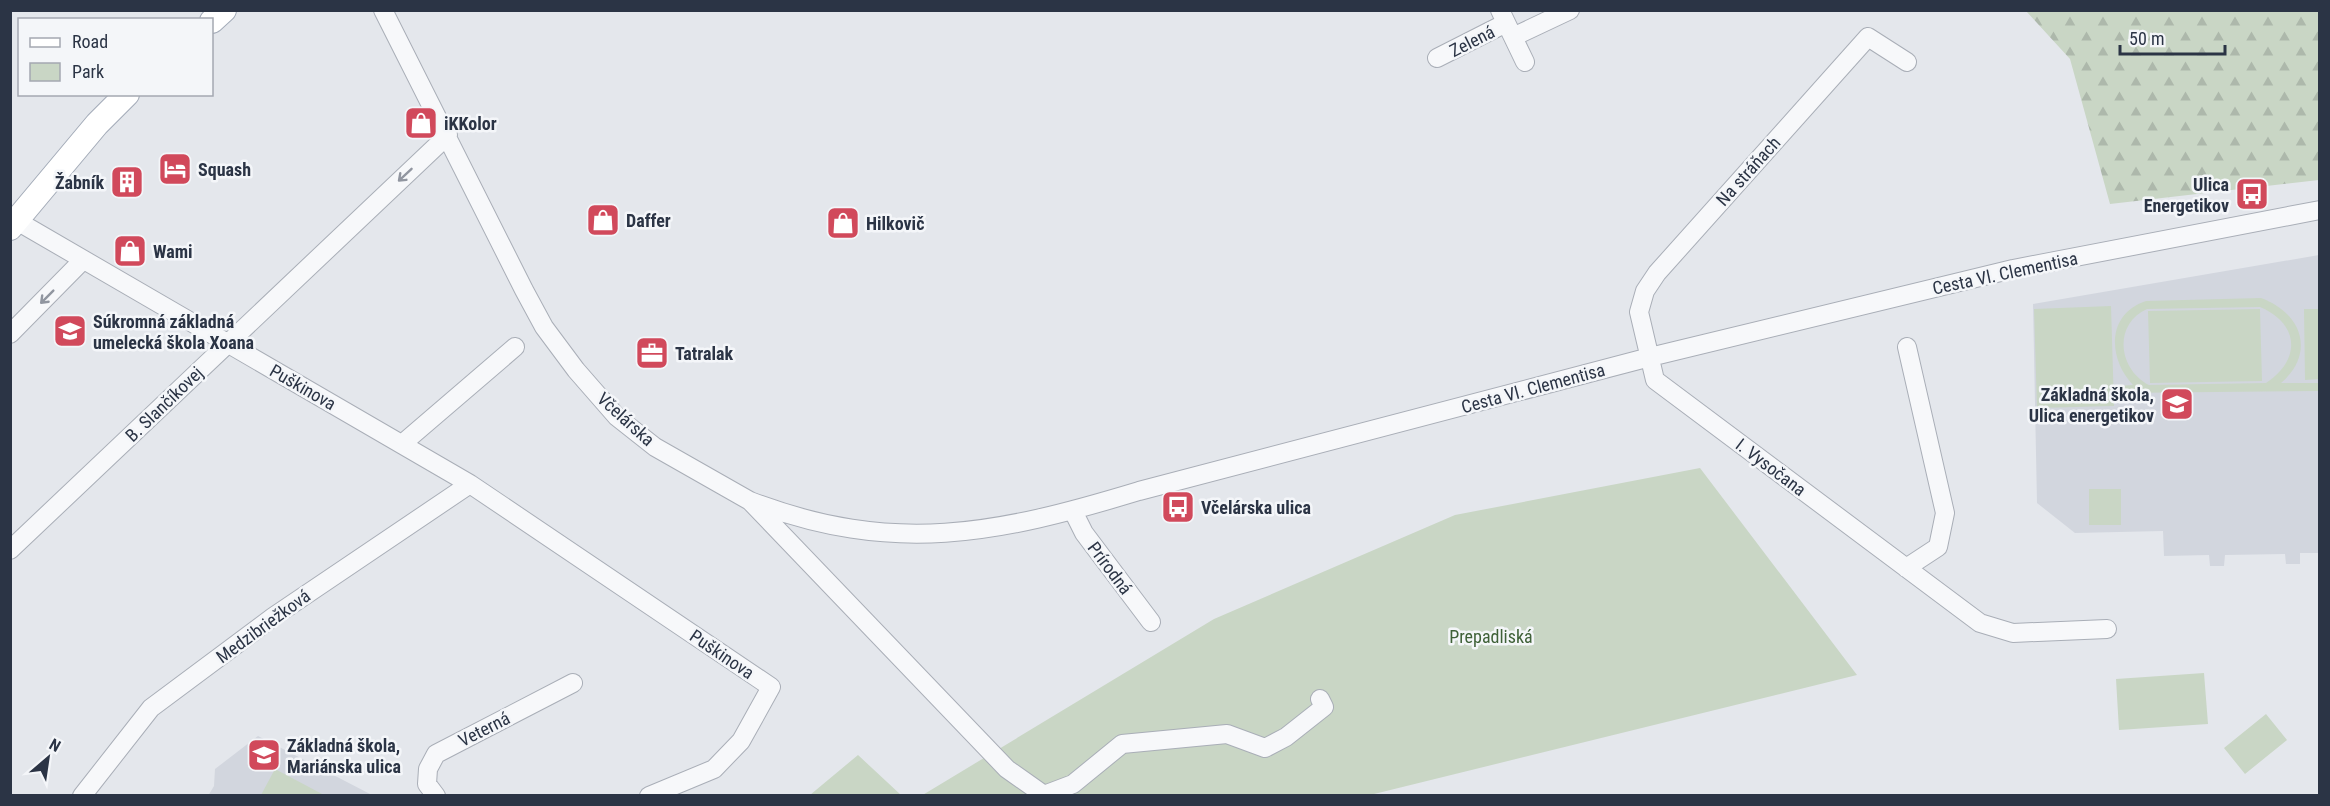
<svg xmlns="http://www.w3.org/2000/svg" width="2330" height="806" viewBox="0 0 2330 806" font-family="'Roboto Condensed',sans-serif">
<style>
.built{fill:#d2d6de}
.green{fill:#c9d6c5;fill-rule:evenodd}
.forest{fill:url(#forest-firs)}
.lines{fill:none;stroke-linecap:round;stroke-linejoin:round}
.minor-casing{stroke:#a9aeb7;stroke-width:20}
.major-casing{stroke:#a3abb8;stroke-width:26}
.minor{stroke:#f7f8fa;stroke-width:18}
.major{stroke:#fff;stroke-width:24}
.oneway{stroke:#9196a0}
.labels{text-anchor:middle;dominant-baseline:central;stroke-width:5;stroke-linejoin:round;paint-order:stroke}
.street-label{font-size:18px;fill:#2b3445;stroke:#f4f6f9}
.poi-label{font-size:18px;font-weight:bold;fill:#2b3445;stroke:#f4f6f9;text-anchor:start}
.park-label{font-size:18px;fill:#3f6138;stroke:#f4f6f9}
</style>
<defs>
<pattern id="forest-firs" width="22" height="20" patternUnits="userSpaceOnUse" patternTransform="scale(1.5)"><rect width="22" height="20" fill="#c9d6c5"/><path d="M5 1l3.5 6h-7zM16 11l3.5 6h-7z" fill="#adb8ab"/></pattern>
</defs>
<rect width="100%" height="100%" fill="#e4e7ec"/>
<!-- built -->
<path class="built" d="M2319,255V553H2300V564H2286L2285,554L2225,555L2224,566H2210L2209,555L2164,556L2163,531L2075,533L2037,503L2033,304Z
M258,736L372,795L208,796L214,786L215,769Z"/>
<!-- green -->
<path class="green" d="M2261,298C2302,313 2316,353 2281,383H2319V391L2118,393V386L2133,385C2108,359 2106,314 2146,301ZM2260,307C2300,324 2301,360 2266,383L2149,385C2118,369 2113,324 2147,309Z
M2111,306L2114,406L2037,408L2034,309Z
M2260,309L2262,381L2150,383L2148,311Z
M2304,309H2319V379L2305,380Z
M1700,468L1857,675L1370,795L921,796L1214,619L1455,515Z
M2089,489H2121V525H2089Z
M2204,673L2208,724L2119,730L2116,679Z
M2266,714L2287,740L2245,774L2224,748Z
M858,755L901,795H810Z
M275,769L324,795H261Z"/>
<!-- forest -->
<path class="forest" d="M2026,11H2319V180L2110,204L2070,59Z"/>
<g class="lines">
<!-- minor casing -->
<g class="minor-casing">
<path id="minor" d="M383,10L524,290L544,327L576,370L617,417L655,447L750,501L1007,769L1044,795L1073,784L1122,744L1227,734L1265,748L1286,737L1324,707L1320,699
M1500,10L1525,62
M1513,37L1570,10
M1437,58L1506,23
M1907,62L1868,37L1657,273L1645,291L1639,312L1655,380L1980,623L2013,633L2107,629
M17,221L470,484L771,687L741,741L714,769L649,796
M10,334L83,260
M402,444L515,347
M750,501C894,556 997,534 1139,491L1650,357L2013,269L2320,210
M1073,511L1084,533L1151,622
M10,550L448,135
M1906,568L1938,547L1945,513L1907,347
M82,796L151,708L273,617L470,484
M436,796L427,784L428,769L436,754L573,683"/>
</g>
<!-- major casing -->
<g class="major-casing">
<path id="major" d="M212,21L224,10
M10,228L97,124L127,94"/>
</g>
<!-- minor -->
<use href="#minor" class="minor"/>
<!-- major -->
<use href="#major" class="major"/>
</g>
<!-- one-way arrows -->
<defs><path id="oneway-shaft" d="M-6 0H5M1.5-3L5.5 0L1.5 3" fill="none" stroke-width="1.6" stroke-linecap="round" stroke-linejoin="round" transform="scale(1.5)"/></defs>
<g class="oneway">
<use href="#oneway-shaft" transform="translate(405 175) rotate(137)"/>
<use href="#oneway-shaft" transform="translate(47 297) rotate(135)"/>
</g>
<!-- icons -->
<defs>
<g id="shop-square" transform="scale(1.725)"><rect x="-9" y="-9" width="18" height="18" rx="4" fill="#d1495b" stroke="#f4f6f9"/><path d="M-5-2.5h2.3a2.7 3.5 0 0 1 5.4 0H5L5.5 6h-11ZM-1.5-2.5h3a1.5 2.3 0 0 0-3 0Z" fill="#fff"/></g>
<g id="hotel-square" transform="scale(1.725)"><rect x="-9" y="-9" width="18" height="18" rx="4" fill="#d1495b" stroke="#f4f6f9"/><path d="M-6-4.5h1.5V1H6V5H4.5V3h-9V5H-6ZM-4 0a1.8 1.8 0 1 1 3.6 0ZM.5 0V-2.5h3Q6-2.5 6 0Z" fill="#fff"/></g>
<g id="building-square" transform="scale(1.725)"><rect x="-9" y="-9" width="18" height="18" rx="4" fill="#d1495b" stroke="#f4f6f9"/><path d="M-4-6H4V6H1V3H-1V6H-4ZM-2.5-4.3h1.7v1.8h-1.7ZM.8-4.3h1.7v1.8H.8ZM-2.5-1h1.7V.8h-1.7ZM.8-1h1.7V.8H.8Z" fill="#fff"/></g>
<g id="bus-square" transform="scale(1.725)"><rect x="-9" y="-9" width="18" height="18" rx="4" fill="#d1495b" stroke="#f4f6f9"/><path d="M-5-6H5V4H4V6H2V4H-2V6H-4V4H-5ZM-3.5-4V0h7V-4ZM-3.5 1.2v1.5H-2V1.2ZM2 1.2v1.5H3.5V1.2Z" fill="#fff"/></g>
<g id="school-square" transform="scale(1.725)"><rect x="-9" y="-9" width="18" height="18" rx="4" fill="#d1495b" stroke="#f4f6f9"/><path d="M0-5L7-2L0 1L-7-2ZM-4 1L0 2.5L4 1V4Q0 6-4 4Z" fill="#fff"/></g>
<g id="office-square" transform="scale(1.725)"><rect x="-9" y="-9" width="18" height="18" rx="4" fill="#d1495b" stroke="#f4f6f9"/><path d="M-6-3h4V-5.5h4V-3h4V5H-6ZM-1-4.5V-3h2v-1.5ZM-6 0V1H6V0Z" fill="#fff"/></g>
</defs>
<g fill-rule="evenodd">
<use href="#shop-square" x="421" y="123"/>
<use href="#hotel-square" x="175" y="169"/>
<use href="#building-square" x="127" y="182"/>
<use href="#bus-square" x="2252" y="194"/>
<use href="#shop-square" x="603" y="220"/>
<use href="#shop-square" x="843" y="223"/>
<use href="#shop-square" x="130" y="251"/>
<use href="#school-square" x="70" y="331"/>
<use href="#office-square" x="652" y="353"/>
<use href="#school-square" x="2177" y="404"/>
<use href="#bus-square" x="1178" y="507"/>
<use href="#school-square" x="264" y="755"/>
</g>
<g class="labels">
<!-- street labels -->
<g class="street-label">
<text transform="translate(1472 41) rotate(-27)">Zelená</text>
<text transform="translate(1748 171) rotate(-48)">Na stráňach</text>
<text transform="translate(2005 273) rotate(-12)">Cesta Vl. Clementisa</text>
<text transform="translate(303 387) rotate(30)">Puškinova</text>
<text transform="translate(1533 388) rotate(-15)">Cesta Vl. Clementisa</text>
<text transform="translate(164 404) rotate(-44)">B. Slančíkovej</text>
<text transform="translate(626 419) rotate(42)">Včelárska</text>
<text transform="translate(1771 467) rotate(37)">I. Vysočana</text>
<text transform="translate(1110 568) rotate(53)">Prírodná</text>
<text transform="translate(263 626) rotate(-36)">Medzibriežková</text>
<text transform="translate(722 654) rotate(34)">Puškinova</text>
<text transform="translate(484 729) rotate(-27)">Veterná</text>
</g>
<!-- poi labels -->
<g class="poi-label">
<text x="444" y="123">iKKolor</text>
<text x="198" y="169">Squash</text>
<text x="104" y="182" text-anchor="end">Žabník</text>
<text x="2229" y="184" text-anchor="end">Ulica<tspan x="2229" dy="21">Energetikov</tspan></text>
<text x="626" y="220">Daffer</text>
<text x="866" y="223">Hilkovič</text>
<text x="153" y="251">Wami</text>
<text x="93" y="321">Súkromná základná<tspan x="93" dy="21">umelecká škola Xoana</tspan></text>
<text x="675" y="353">Tatralak</text>
<text x="2154" y="394" text-anchor="end">Základná škola,<tspan x="2154" dy="21">Ulica energetikov</tspan></text>
<text x="1201" y="507">Včelárska ulica</text>
<text x="287" y="745">Základná škola,<tspan x="287" dy="21">Mariánska ulica</tspan></text>
</g>
<!-- park labels -->
<g class="park-label">
<text x="1491" y="636">Prepadliská</text>
</g>
</g>
<!-- border -->
<rect width="2330" height="806" fill="none" stroke="#2b3445" stroke-width="24"/>
<!-- legend -->
<rect x="18" y="18" width="195" height="78" fill="#f4f6f9" stroke="#a4a8b1" stroke-width="1.5"/>
<rect x="30" y="38" width="30" height="9" fill="#ffffff" stroke="#a4a8b1" stroke-width="1.5"/>
<text x="72" y="48" font-size="18" fill="#2b3445">Road</text>
<rect x="30" y="63" width="30" height="18" fill="#c9d6c5" stroke="#a4a8b1" stroke-width="1.5"/>
<text x="72" y="78" font-size="18" fill="#2b3445">Park</text>
<!-- north arrow -->
<g transform="translate(48 758) rotate(29)" stroke="#f4f6f9" stroke-width="4.5" paint-order="stroke">
<path d="M0-4.5L10 22L0 15L-10 22Z" fill="#2b3445"/>
<text y="-9" font-size="16" font-weight="bold" text-anchor="middle" fill="#2b3445">N</text>
</g>
<!-- scale -->
<path d="M2120 45v9h105v-9" fill="none" stroke="#2b3445" stroke-width="3"/>
<text x="2129" y="45" font-size="18" fill="#2b3445" stroke="#f4f6f9" stroke-width="4.5" paint-order="stroke">50 m</text>
</svg>
